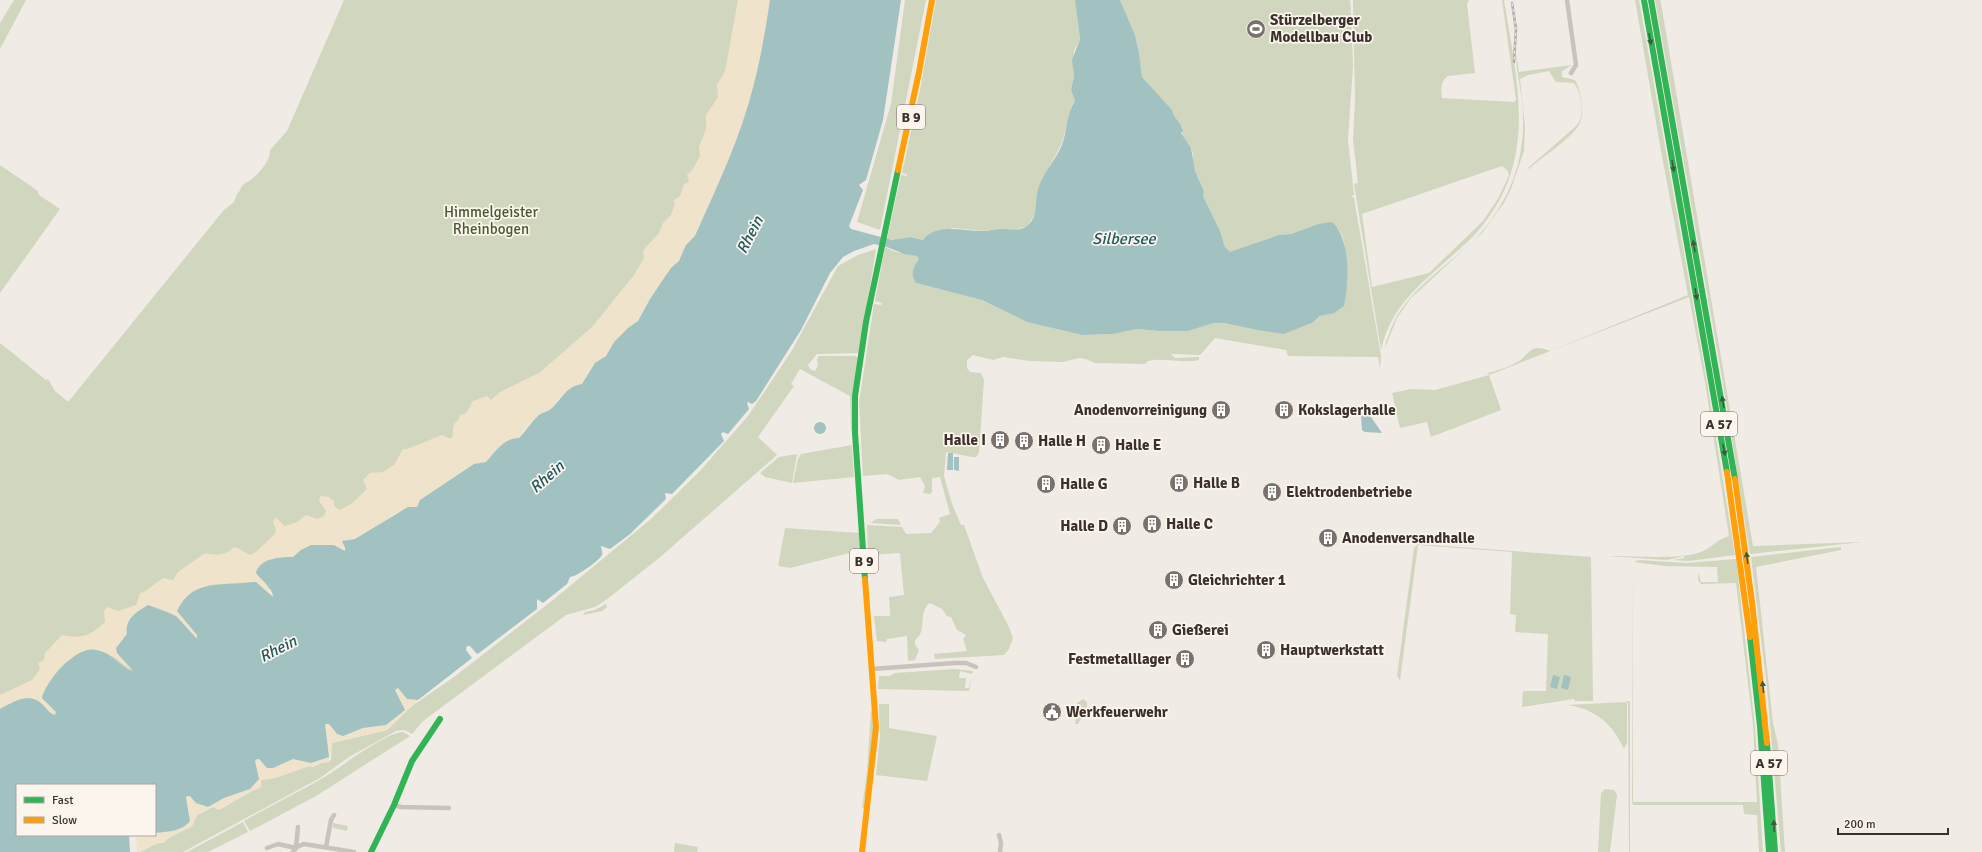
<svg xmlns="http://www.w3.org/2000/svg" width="1982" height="852" viewBox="0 0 1982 852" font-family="Signika,sans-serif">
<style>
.green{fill:#d1d6bf;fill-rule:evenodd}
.sand{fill:#efe3cc}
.water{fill:#a1c2c1}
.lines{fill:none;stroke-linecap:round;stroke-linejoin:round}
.street{stroke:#c9c3be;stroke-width:4.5}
.fast{stroke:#30b455;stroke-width:6}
.slow{stroke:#ff9f0a;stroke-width:6}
.rail-casing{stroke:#b1aca8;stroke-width:2.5}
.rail{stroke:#fbf5ee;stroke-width:1;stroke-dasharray:3;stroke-linecap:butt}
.oneway{fill:#375e3a}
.labels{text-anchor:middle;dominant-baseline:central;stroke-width:3.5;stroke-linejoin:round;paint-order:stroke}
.shield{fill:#fbf5ee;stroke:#756b66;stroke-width:1}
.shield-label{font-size:14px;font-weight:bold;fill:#3b302b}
.poi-label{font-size:15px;font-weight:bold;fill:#3b302b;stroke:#fbf5ee;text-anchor:start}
.park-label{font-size:15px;fill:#4a5a2e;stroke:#fbf5ee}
.water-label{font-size:16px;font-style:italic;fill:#1f5a5e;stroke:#fbf5ee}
</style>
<rect width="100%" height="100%" fill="#f0ebe5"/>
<!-- green -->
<path class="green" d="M14,0H26L0,49V23Z
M344,0H820L758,210L17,785L0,823V343L46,380L48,379L55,391L67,401H69L223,211L234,202L237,194C241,191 240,187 244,184C246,182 250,181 252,179C259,173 271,160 270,150L287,131Z
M905,0H926L880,230L857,222L891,104Z
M936,0H1075L1080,39L1074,51L1073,68L1074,76L1071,90L1075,101L1072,105L1062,143L1041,182L1037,194L1036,213L1027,226L1015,230L1000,229L982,231L954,228L930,233L923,240L910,237L894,240L887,239L901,175L907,176V174L902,173L920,90Z
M1120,0H1350L1351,11L1348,12H1351L1353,66L1348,139L1354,195L1351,196L1354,198L1381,356L1380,369L1378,357L1288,356L1286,350L1215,338L1200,355L1171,354L1175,358L1199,357V360C1182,364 1165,357 1148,361L1145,364L1095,363L1086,359L1079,358L1063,362L1030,361L1003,357L993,360L973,355L967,360V368L970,372L981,373L984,380L979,453L976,457H972L946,452L944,476L952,504L961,525H964L983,578L1008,625L1013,638L1009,649L1004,655L935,659L934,654L967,651L963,639L966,635L957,630L951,617L947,616L942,609L930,603C920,610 924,623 921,632C919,638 914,638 915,645L919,650L915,660L908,661L907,636L887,639L886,642L877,641L874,616H890L889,597L904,595L900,553L868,555L867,525L902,527L906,534L931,533L940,522L939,518L950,514L940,477L932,478V492L930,494L923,493L925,486L920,477L899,480L887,474L863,476L859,403L874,304L881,305L882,303L875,301L885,247L896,252L917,256L919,259L916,263V283L982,300L1027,322L1082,335L1113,334L1137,329L1159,331H1188L1214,323H1224L1257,330L1284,334L1312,323L1320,316L1344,305C1347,291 1347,252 1343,238C1341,232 1337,227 1332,223L1318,224L1291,234L1279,235L1230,253L1225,247L1220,231L1203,196C1204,189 1196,177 1194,169C1192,163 1194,156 1192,150C1188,141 1179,139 1183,128L1172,114L1171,110L1142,77L1139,53L1135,35Z
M1353,0H1469L1467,4L1475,73L1448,76C1440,82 1441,89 1442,98L1514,102L1516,100L1502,0H1504C1516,78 1538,154 1485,222C1474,238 1458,250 1444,263C1414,290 1391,308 1381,350L1354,184L1358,183L1353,139L1355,99ZM1502,166L1507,170L1509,175L1499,197L1483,221L1429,273L1372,287L1362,214Z
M1635,0H1639L1707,382L1735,555L1689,561L1673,560L1684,558V556L1667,560L1607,556C1631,555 1683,561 1703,551C1713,547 1716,540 1729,536L1705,382L1689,297L1489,375L1501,410L1431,437L1427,422L1400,428L1392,393L1411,389L1435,390L1489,375L1488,373C1498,370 1510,367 1519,361C1531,353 1530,343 1550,351L1688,295L1661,151Z
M1655,0H1660L1661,3L1753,546L1863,542L1750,554L1721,372Z
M1516,53L1519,72L1572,65L1562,71V77L1575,80C1579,87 1580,94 1581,101C1582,108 1583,114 1581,120C1577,136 1541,157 1529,169L1528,168L1574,128C1576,126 1579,123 1580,120C1584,112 1580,90 1574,83L1556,82L1549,71L1528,75L1520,79L1525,128L1524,151L1511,189L1504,203L1482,233L1411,298L1397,318L1385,348C1385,344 1387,339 1389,334C1403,291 1448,267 1478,236C1491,222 1502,205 1510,187C1522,160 1525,131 1522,101C1520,85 1516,69 1516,53Z
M0,165L38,191L39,195L60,209L0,293Z
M876,249L859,353L817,354L808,365L810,369L815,371L818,366L817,359L819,356H855L858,358L852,431H851L850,396L800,369L791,384L794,386L758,437L777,455L659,558L606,600L595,607L566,615L423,721L412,734L405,730L396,731L349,757L320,778L183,852H140L158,842L163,843L167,839L192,826L197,815L213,807L219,810L250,792L261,787L260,780L275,778L309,766L313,767L321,763L329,762L331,759L332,743L387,730L412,706L454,677L553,600L651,519L700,471L748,416L791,352L838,266L858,255Z
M852,445L854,477L793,483L798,459L801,454Z
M797,454L792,483L765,477L760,473L779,457Z
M876,519H898L901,525L871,523Z
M785,528L860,533L861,550L790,568L778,566Z
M1418,544L1591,557L1593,701H1575L1574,699L1522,707L1523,691H1546L1548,634L1515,632L1516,615L1510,614L1512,552L1418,545L1400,680L1397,676L1414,548Z
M1841,547V550L1756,567L1773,723L1778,744L1785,852H1781L1767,688L1751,557Z
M1736,559L1755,726L1763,852H1759L1757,815L1744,814L1743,805H1633L1632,802V567L1633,802H1757L1753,725L1736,583L1701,584L1698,580V572L1701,582H1718L1717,567L1664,566L1634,562L1639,560L1686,563Z
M606,604L607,607L602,611L583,615L585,612L595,610Z
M955,669L973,671L972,674L960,671L959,678H966L965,688H969L972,677L969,691L878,689L879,676H890L895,673Z
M1083,699L1087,702V709L1078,724H1075L1077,703Z
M1626,701H1630V852H1629L1628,703Z
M1625,702L1627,703V743L1624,749C1613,724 1595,709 1568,705Z
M879,704H889V728L937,736L927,781L876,775L880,737Z
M871,711H873L874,727L865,809L862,808L867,772Z
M403,732L410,736L316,796L250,831L244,821C270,806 297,793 323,778C340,768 386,732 403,732Z
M1605,789L1614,790L1617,795L1610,852H1598L1601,793Z
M243,822L248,832L208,852H187Z
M333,823L348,826L347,831L333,828Z
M675,843L698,847L697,852H674Z"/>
<!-- sand -->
<path class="sand" d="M738,0H770C766,28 761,57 754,84C741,137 717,187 695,236L686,245L679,261L671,268L650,299L638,321L628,328L614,342L606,356L595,363L582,384L561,395L552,408L540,414L527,426L518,439C505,438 494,453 486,462L474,464L417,507L394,514L379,526L355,539L345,540L343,544L345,551L334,545H311L301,550L293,558C280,557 260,558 256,573L266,583L273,598L253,582L209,585L178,611L197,635V639L179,619L169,612L148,605L126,627L127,634L117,653L132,671L114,657L97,650C88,653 78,656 70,660C57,667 47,685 42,698L56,712V715C50,714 48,710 44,706C30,691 15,701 0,709V695L32,680L40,669L38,663L44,660L45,653L62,635C82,639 90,636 105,622L104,611L107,607L118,611L136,605L140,593L144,592L163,578L173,580L178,572L205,553C219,556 224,555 235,547L250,555L256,552L275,534L276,530L273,522L275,517L285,526L297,522L306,515L317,519L324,516L326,511L319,501L320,496L329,497L334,501V506L340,510L351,504L367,489L363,480L370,473L383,472L394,465L403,449H407L442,435L448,438H452L454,424L459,419L460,414L463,415L467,412L473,401L487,396L491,400L500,392L539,373L592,327L634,275L644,258L643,252L646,247L659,233L663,223L671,215L675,203L673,201L680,196L684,184L689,182L687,175L693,169L700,156L699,147L706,129V115L718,97L717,85L725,71Z
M398,688L407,699L418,700L387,730L332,743L329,762L321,763L313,767L309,766L275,778L261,780V787L250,792L219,810L213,807L197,815L192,826L167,839L163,843C153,842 147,852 137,852L136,836L143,838L146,835H155V833L168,832L190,821L186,798L187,796H190L208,807L224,798L250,789L259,779L255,761L257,759H259L268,768H273L293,759L311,763L325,724L329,723L337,734L343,736L363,728L386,725L405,710L395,690Z"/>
<!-- water -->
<path class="water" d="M770,0H901L883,120L866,180L859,185L863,190L849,226L851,229L892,240L910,237L923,240C936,222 965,232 983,231C989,231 995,229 1001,229C1011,229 1020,232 1028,225C1038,216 1035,206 1037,194C1040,175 1057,160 1063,142C1067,129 1067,112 1075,101L1071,90L1074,76L1072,60L1080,39L1075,0H1120L1135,35L1139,53L1142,77L1172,110C1173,118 1182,123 1183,131L1181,133L1191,148L1195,171L1204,192L1203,196L1220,231L1225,247L1230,252L1279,235L1291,234L1318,224L1332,222C1351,239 1349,283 1344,306L1334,313L1320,316L1312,323L1284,334L1257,330L1224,323H1214L1188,331H1159L1137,329L1113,334L1082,335L1027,322L982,300L916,283C910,275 913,267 919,259L917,256L904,254L887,247L874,244L854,251L843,257L830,273L801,330L756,401L752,404L748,402L747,403L749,409L728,434L723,432L721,434L724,441L672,494L665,493L666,499L630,534L610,549L601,546C601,549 603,552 602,555C599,561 576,577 570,577L567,584L543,603L537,599V609L479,653L477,654L470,646H467L466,650L472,658L418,700L407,699L398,688L395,690L405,710L386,725L363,728L343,736L337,734L329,724H325L329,757L311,763L293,759L273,768H267L259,759H257L255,761L259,779L250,789L224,798L208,807L196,803L190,796H187L186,798L190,821C183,831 166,832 155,833V785H17V835H129L130,852H0V709C15,701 30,691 44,706C48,710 50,714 55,715L56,712L42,698C46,681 76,645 96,650C113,653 119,666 132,671L131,668L117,653L116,648L127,634C125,619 136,612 148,605L176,616L197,639V635L177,611C193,577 223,587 253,582H256L273,597C273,588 261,580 256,573C260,558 280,557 293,557L301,550L311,545H334L345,551V548L342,541L355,539L408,507H417L420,500L474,464L486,462C495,452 504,438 519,438C526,431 531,422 539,415C543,412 550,411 553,407C562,398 567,386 582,384L595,363L606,356L614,342L628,328L638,321L650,299L671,268L679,261L686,245L695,236C717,187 741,137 754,84C761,57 766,28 770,0Z
M1367,411L1382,433L1365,432L1362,430L1361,415Z
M814 428a6 6 0 1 1 12 0a6 6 0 1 1-12 0Z
M948,453H953V470H947Z
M954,457H959V471L954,470Z
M1553,675L1560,677L1557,689L1550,687Z
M1564,675L1571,677L1568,690L1561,688Z"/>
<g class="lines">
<!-- street -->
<path class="street" d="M1567,0L1576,65L1571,73
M872,669L954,663H966L976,667
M394,805L401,807L449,808
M999,835L1001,843L1000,852
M326,847L331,820L334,815
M267,848L278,844L296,848L298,827
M293,852L297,847L304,844L354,852"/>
<!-- fast -->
<path class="fast" d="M1644,0L1727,472
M1651,0L1735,479
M865,579L855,433V396L866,322L898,170
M1750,637L1760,726L1769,852
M1767,743L1775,852
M371,852L394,805L412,761L440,719"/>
<!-- slow -->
<path class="slow" d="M898,170L919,72L932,0
M1727,472L1750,637
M1735,479L1752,602L1767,743
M862,852L876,727L865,579"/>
<!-- rail casing -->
<g class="rail-casing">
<path id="rail" d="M1512,3L1516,29L1514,62"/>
</g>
<!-- rail -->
<use href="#rail" class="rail"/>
</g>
<!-- one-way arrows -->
<defs><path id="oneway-solid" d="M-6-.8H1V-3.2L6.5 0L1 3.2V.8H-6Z"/></defs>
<g class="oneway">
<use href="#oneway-solid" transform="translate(1650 39) rotate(80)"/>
<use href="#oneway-solid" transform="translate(1673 166) rotate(80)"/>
<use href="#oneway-solid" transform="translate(1694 246) rotate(-100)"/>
<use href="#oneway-solid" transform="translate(1696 294) rotate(80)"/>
<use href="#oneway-solid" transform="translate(1723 402) rotate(-100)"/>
<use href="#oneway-solid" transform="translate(1724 450) rotate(80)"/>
<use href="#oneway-solid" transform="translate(1747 558) rotate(-98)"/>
<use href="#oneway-solid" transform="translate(1763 687) rotate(-96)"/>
<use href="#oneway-solid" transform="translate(1774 826) rotate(-93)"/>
</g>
<!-- icons -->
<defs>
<g id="stadium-disc" transform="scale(1)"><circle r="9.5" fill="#7a716c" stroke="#fbf5ee"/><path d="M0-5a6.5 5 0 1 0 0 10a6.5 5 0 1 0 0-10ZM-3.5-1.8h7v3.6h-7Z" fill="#fff"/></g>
<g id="building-disc" transform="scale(1)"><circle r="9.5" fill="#7a716c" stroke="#fbf5ee"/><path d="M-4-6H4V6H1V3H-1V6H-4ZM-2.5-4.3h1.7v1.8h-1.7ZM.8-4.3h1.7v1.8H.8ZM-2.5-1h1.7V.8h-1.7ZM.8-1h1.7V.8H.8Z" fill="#fff"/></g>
<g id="civic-disc" transform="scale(1)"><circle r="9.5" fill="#7a716c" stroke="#fbf5ee"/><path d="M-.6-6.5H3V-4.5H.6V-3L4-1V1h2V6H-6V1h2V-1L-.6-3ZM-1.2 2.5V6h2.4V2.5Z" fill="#fff"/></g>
</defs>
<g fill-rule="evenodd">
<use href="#stadium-disc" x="1256" y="29"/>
<use href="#building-disc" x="1221" y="410"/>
<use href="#building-disc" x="1284" y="410"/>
<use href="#building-disc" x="1000" y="440"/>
<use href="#building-disc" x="1024" y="441"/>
<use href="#building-disc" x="1101" y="445"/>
<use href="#building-disc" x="1179" y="483"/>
<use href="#building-disc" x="1046" y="484"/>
<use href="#building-disc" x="1272" y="492"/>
<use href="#building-disc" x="1152" y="524"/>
<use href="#building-disc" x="1122" y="526"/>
<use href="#building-disc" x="1328" y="538"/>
<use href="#building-disc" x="1174" y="580"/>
<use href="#building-disc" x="1158" y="630"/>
<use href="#building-disc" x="1266" y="650"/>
<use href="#building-disc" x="1185" y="659"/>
<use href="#civic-disc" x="1052" y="712"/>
</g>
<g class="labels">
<!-- shield labels -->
<g class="shield">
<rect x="897" y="105" width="28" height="24" rx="3"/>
<rect x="1701" y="412" width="36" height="24" rx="3"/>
<rect x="850" y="549" width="28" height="24" rx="3"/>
<rect x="1751" y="751" width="36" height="24" rx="3"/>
</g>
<g class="shield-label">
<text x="911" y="117">B 9</text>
<text x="1719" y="424">A 57</text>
<text x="864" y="561">B 9</text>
<text x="1769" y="763">A 57</text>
</g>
<!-- poi labels -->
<g class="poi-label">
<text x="1270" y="20">Stürzelberger<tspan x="1270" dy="17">Modellbau Club</tspan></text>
<text x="1207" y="410" text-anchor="end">Anodenvorreinigung</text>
<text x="1298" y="410">Kokslagerhalle</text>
<text x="986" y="440" text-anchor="end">Halle I</text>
<text x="1038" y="441">Halle H</text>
<text x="1115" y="445">Halle E</text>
<text x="1193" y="483">Halle B</text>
<text x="1060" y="484">Halle G</text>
<text x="1286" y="492">Elektrodenbetriebe</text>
<text x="1166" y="524">Halle C</text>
<text x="1108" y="526" text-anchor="end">Halle D</text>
<text x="1342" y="538">Anodenversandhalle</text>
<text x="1188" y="580">Gleichrichter 1</text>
<text x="1172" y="630">Gießerei</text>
<text x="1280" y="650">Hauptwerkstatt</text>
<text x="1171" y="659" text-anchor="end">Festmetalllager</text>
<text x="1066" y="712">Werkfeuerwehr</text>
</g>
<!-- park labels -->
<g class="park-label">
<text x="491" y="212">Himmelgeister<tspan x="491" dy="17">Rheinbogen</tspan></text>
</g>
<!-- water labels -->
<g class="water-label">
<text transform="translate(750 235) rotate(-63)">Rhein</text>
<text x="1124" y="239">Silbersee</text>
<text transform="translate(547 477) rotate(-41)">Rhein</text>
<text transform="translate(278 649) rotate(-27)">Rhein</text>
</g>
</g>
<!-- legend -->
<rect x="16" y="784" width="140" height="52" fill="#fbf5ee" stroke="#aea6a0"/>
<rect x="24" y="797" width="20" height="6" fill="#30b455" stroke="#aea6a0"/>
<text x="52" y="804" font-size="12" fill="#3b302b">Fast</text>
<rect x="24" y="817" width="20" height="6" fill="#ff9f0a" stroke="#aea6a0"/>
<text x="52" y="824" font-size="12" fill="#3b302b">Slow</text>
<!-- scale -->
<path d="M1838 828v6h110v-6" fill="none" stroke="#3b302b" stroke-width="2"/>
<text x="1844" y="828" font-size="12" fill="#3b302b" stroke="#fbf5ee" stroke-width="3" paint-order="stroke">200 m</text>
</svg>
